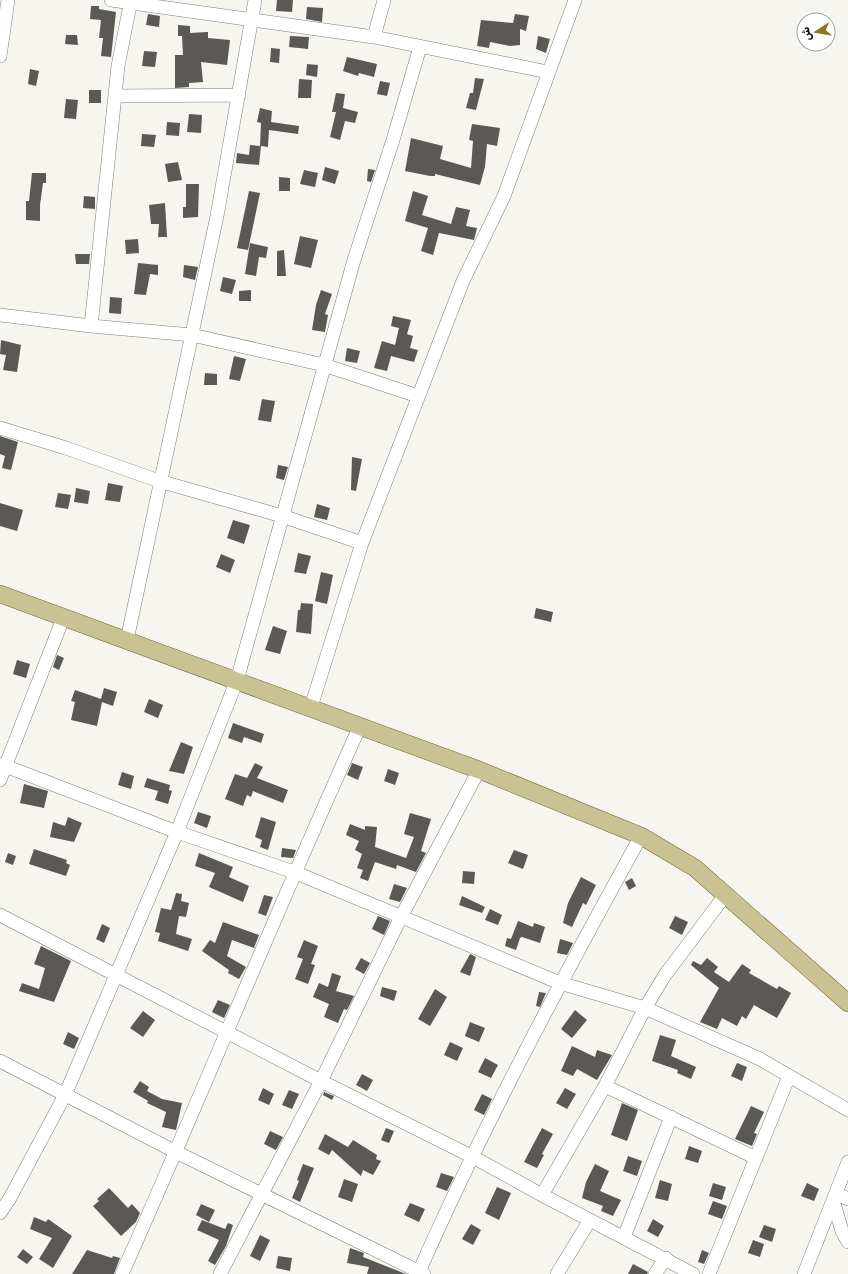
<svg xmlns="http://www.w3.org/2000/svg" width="848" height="1274" viewBox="0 0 848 1274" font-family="Rubik,'Noto Naskh Arabic',sans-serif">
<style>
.building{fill:#5a5955}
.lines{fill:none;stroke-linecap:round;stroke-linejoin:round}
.minor-casing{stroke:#7f7e79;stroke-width:14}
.major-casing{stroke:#746a37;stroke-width:18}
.minor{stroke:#fff;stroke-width:13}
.major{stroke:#cbc294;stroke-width:17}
</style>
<rect width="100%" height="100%" fill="#f6f5ef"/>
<!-- building -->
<path class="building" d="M277,0H293L292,12L276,11Z
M91,6H99V9L116,12L111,57L101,56L103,38H99L101,20L90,19Z
M307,7L323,8L322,22L306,19Z
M148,14L160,16L159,27L146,25Z
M515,14L529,16L526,31L520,29V45L510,46L490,42L489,48L477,46L481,20L513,23Z
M178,25L190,26V33L208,32V38L230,40L227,65L201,62L203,82L189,83V87L175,88V55H183L182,36H178Z
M66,35H77L78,45L65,44Z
M290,36L309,37L308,49L289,47Z
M538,36L550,39L546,53L536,49Z
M271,48L280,49L279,63L270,62Z
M144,51L157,52L155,67L142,66Z
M347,57L377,64L374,77L359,73L358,76L343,71Z
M307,64L318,65L317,77L306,75Z
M30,69L39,71L36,86L28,84Z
M475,78L484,79L476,110L466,108L470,93H473Z
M299,79L312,80L311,98H298Z
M380,81L390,83L387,96L377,94Z
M89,90H101V103H89Z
M336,93L345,94L343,108L358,112L355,123L345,121L340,140L330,137L336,112H332Z
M66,99L78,100L76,119L64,118Z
M260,108L272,111L271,122L299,126L298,134L269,130L268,147L261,146L259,165L236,163L237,153L249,155L250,145L260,146L261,123L257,122Z
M189,114L202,115L201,133L187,132Z
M167,122L180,123L179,136L166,135Z
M472,124L500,128L497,146L487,144L485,167L480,185L435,174V176H430L405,171L411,138L443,146L440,159L471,168L473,141L469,140Z
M142,134L156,135L154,147L141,146Z
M178,162L182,180L168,182L165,164Z
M325,167L339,171L335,184L322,180Z
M368,169L375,170L371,182L367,181Z
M304,170L318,173L315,187L300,184Z
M32,173H46V183H43L40,205V221L26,220V201H29Z
M279,177L290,178V191H279Z
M186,184H199L198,217L183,218V207H186Z
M249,191L260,193L248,250L237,248Z
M413,191L428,196L422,215L451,224L456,207L470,210L466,226L477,228L474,240L439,233L433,255L421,251L428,228L405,221Z
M84,196L95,197V209L83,208Z
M165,203L167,237H158L159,224H151L149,205Z
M300,236L318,240L311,268L294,264Z
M138,239L139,253L126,254L125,240Z
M250,243L268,247L266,258L259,257L256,276L245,274Z
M284,250L286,276H277V251Z
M75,254H90L89,264H76Z
M138,263L158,265V275L150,274L146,295L134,294Z
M184,265L198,267L195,280L183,277Z
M223,277L236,280L232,294L220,291Z
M251,290V301H239V291Z
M321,290L332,294L325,314L328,315L325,332L312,330L316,305Z
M110,297L122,298L121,314L109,313Z
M393,316L411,320L407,334L413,336L410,348L418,350L414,362L391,356L387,371L374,368L382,341L395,345L399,328L391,326Z
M1,340L21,345L17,372L3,370L6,355L0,354Z
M347,348L360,351L357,363L345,361Z
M234,356L246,359L240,381L229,379Z
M205,373L217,374V385H204Z
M262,399L275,401L271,422L258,420Z
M0,436L18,442L11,470L2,468L5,456L0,454Z
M352,457L362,459L356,491L351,490Z
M278,465L288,467L284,480L276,478Z
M108,483L123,486L120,502L105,500Z
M76,488L90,491L88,504L74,502Z
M58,493L71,495L68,509L55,507Z
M0,503L23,510L17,531L0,526Z
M317,504L330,508L327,520L314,517Z
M233,520L250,525L244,544L227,538Z
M298,553L311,556L306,574L294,572Z
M221,554L235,560L230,573L216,567Z
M321,572L333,575L327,604L315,601Z
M301,603L313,604L311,634L296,632L298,610H300Z
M536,608L553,612L551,622L534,618Z
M273,626L287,631L280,654L265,650Z
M57,655L64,658L59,670L53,667Z
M17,660L30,664L26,678L13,674Z
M104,688L117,692L113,706L102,702L97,726L71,720L75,702L71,701L75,690L101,699Z
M149,699L163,705L158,718L144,712Z
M233,723L264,734L261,743L244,737L242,743L228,738Z
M181,742L193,747L184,774L169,771Z
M255,763L263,767L257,778L288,790L283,803L253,791L251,797L247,795L243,806L225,799L235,774L247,778Z
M352,763L363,767L358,780L347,775Z
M388,769L399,773L395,785L384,781Z
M122,772L134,776L131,789L118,785Z
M147,778L170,785L169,790L172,791L168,804L155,800L158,791L144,787Z
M24,784L48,791L44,808L20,803Z
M198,812L211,816L207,828L194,823Z
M410,813L431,819L421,851L426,853L416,872L397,865L396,869L375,862L368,881L360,878L363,870L357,868L362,854L355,850L359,841L346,835L350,824L365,830V826L377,827L375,847L406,858L414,837L404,834Z
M68,817L82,823L74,842L50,837L53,822L65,826Z
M261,817L276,822L268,850L260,847L262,840L255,837Z
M282,848L296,850L293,858L281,857Z
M34,849L67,860L66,863L70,865L66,876L29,864Z
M514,850L528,855L523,869L508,863Z
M8,853L16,856L13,865L5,862Z
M199,853L233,867L229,877L249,886L243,902L209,887L215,873L195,866Z
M463,871L475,872L474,884L462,883Z
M581,877L596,885L586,905L583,903L572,927L563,923L568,903Z
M632,878L636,886L629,890L625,882Z
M394,884L407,888L400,902L389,899Z
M176,893L182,894L181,901L189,903L186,917L179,916L176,934L192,939L188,951L158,941L160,933L155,932L161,908L171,910Z
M264,895L273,897L266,916L258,913Z
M462,896L485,907L482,913L459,905Z
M490,909L502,915L498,925L485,920Z
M378,916L390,921L384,935L372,929Z
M675,916L688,922L682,935L669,928Z
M518,921L533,927L534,923L545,927L540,943L522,937L520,938L516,950L505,946L507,938L511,939Z
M223,922L259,935L254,948L232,940L227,956L246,967L239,979L228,973L229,970L202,951L210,940L215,943Z
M102,924L110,928L104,943L96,939Z
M560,939L573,943L567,955L557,953Z
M304,940L318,946L311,964L315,965L308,984L295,979L303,959L297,957Z
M41,946L71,961L54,1002L19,991L22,983L39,989L45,968L34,964Z
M470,954L476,957L470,976L460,972Z
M361,958L370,963L364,974L355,969Z
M707,958L718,967L714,972L729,982L742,964L751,970L749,973L777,989L779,986L791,993L777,1018L754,1005L746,1019L742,1016L737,1026L722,1018L717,1029L700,1022L719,988L691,965L693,961L701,965Z
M332,973L341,976L336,991L354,996L347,1010L344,1009L338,1023L324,1017L329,1004L313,997L319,983L328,987Z
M382,987L397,991L394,1001L380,996Z
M435,989L447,997L430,1026L418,1019Z
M539,992L546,993L540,1007L536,1006Z
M218,1000L230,1005L224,1018L212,1012Z
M575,1010L587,1020L572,1038L561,1029Z
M143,1011L155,1020L143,1037L130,1028Z
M470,1022L485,1028L479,1042L465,1036Z
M68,1032L79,1038L74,1049L63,1044Z
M660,1035L676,1040L671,1056L696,1067L691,1079L677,1073L678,1070L652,1061Z
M450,1042L463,1048L457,1061L444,1055Z
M572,1046L595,1057L597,1050L612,1055L597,1080L577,1069L573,1076L561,1071Z
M485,1058L498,1065L491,1078L478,1072Z
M737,1063L747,1067L742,1081L731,1076Z
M362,1074L373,1080L367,1091L356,1085Z
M140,1081L149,1087L147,1091L162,1099L182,1103L176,1130L162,1127L166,1112L147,1103L148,1101L133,1092Z
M263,1088L274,1094L269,1105L258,1100Z
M565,1088L576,1094L567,1109L556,1103Z
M289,1090L299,1094L292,1109L282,1105Z
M324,1092L334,1096L332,1100L323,1095Z
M482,1094L492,1099L484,1115L474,1110Z
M622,1103L638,1110L627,1141L611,1135Z
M751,1106L764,1112L754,1133L757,1134L752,1146L735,1139Z
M386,1128L394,1131L389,1143L381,1140Z
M542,1128L553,1134L542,1154L544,1155L537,1168L524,1162Z
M270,1131L283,1137L276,1150L264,1144Z
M325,1134L348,1147L353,1140L377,1155L376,1159L381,1161L373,1175L363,1170L361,1176L332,1150L329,1155L318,1149Z
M689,1146L702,1151L698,1163L685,1159Z
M628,1156L642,1161L637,1176L623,1171Z
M303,1164L314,1168L300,1202L292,1198L299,1181L297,1180Z
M595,1164L609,1171L600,1191L621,1200L613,1216L601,1211L603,1206L582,1198L586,1182Z
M441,1173L454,1177L447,1191L436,1187Z
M344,1179L358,1184L352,1202L338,1197Z
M660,1180L672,1184L668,1201L655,1198Z
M713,1183L726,1187L722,1200L709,1196Z
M807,1183L819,1189L814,1201L801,1196Z
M497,1187L511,1193L499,1220L485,1213Z
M109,1188L128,1208L132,1204L140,1213L136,1222L121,1236L93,1206L99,1201L97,1199Z
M713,1201L727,1206L722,1219L708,1214Z
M410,1203L425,1209L419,1222L404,1215Z
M201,1204L215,1210L209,1222L196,1215Z
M34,1217L46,1222L48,1219L72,1236L53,1268L39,1259L52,1238L30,1229Z
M653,1219L664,1226L658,1237L647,1231Z
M202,1220L225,1229L228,1223L233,1225L226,1246L215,1265L208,1261L219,1240L197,1230Z
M471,1224L481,1230L473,1245L462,1239Z
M764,1225L776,1229L772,1242L759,1237Z
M260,1235L270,1240L260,1261L250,1256Z
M753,1240L764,1244L760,1257L748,1253Z
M350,1248L364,1253L363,1257L406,1274H367L369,1267L347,1263Z
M23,1249L33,1257L27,1264L17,1257Z
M87,1250L112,1258L113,1256L120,1258L114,1274H72Z
M702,1250L709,1253L704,1264L698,1262Z
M278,1256L292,1258L290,1271L276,1268Z
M633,1264L648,1272L647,1274H628Z"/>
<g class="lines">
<!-- minor casing -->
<g class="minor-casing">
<path id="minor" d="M111,0L374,37L548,72
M374,37L384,0
M0,56L8,0
M116,96L239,95
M0,315L91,326L192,335L324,365L418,396
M91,326L118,66L131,0
M0,428L66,448L159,481L282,516L362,543
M127,640L217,216L255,0
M311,707L362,543L463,281L504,196L575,0
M0,764L177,832L294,872L560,983L645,1008L760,1059L848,1110
M0,780L64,616
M0,915L321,1081L473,1157L542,1195L693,1274
M0,1061L176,1152L424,1274
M605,1086L756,1158
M836,1193L848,1199
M542,1195L605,1086L645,1008L665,975L726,894
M833,1200L842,1231L848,1242
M0,1213L10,1198L65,1095L177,832L237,680L354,260L393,140L420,47
M624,1237L671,1117
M122,1274C203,1092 278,907 360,726
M220,1274L321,1081L401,917L479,770
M418,1274C484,1124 562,979 641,836
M557,1274L590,1220
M655,1274L666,1258
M709,1274L789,1076
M804,1274L848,1162"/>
</g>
<!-- major casing -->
<g class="major-casing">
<path id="major" d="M0,594L479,770L641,836L695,868L848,1003"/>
</g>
<!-- minor -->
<use href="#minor" class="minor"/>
<!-- major -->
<use href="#major" class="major"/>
</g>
<!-- north arrow -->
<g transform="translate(816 32) rotate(258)"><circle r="19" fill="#ffffff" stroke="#a0a09f"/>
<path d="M0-3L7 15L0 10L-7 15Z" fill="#8a7a1f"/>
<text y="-6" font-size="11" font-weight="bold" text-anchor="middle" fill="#11110f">ش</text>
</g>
</svg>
